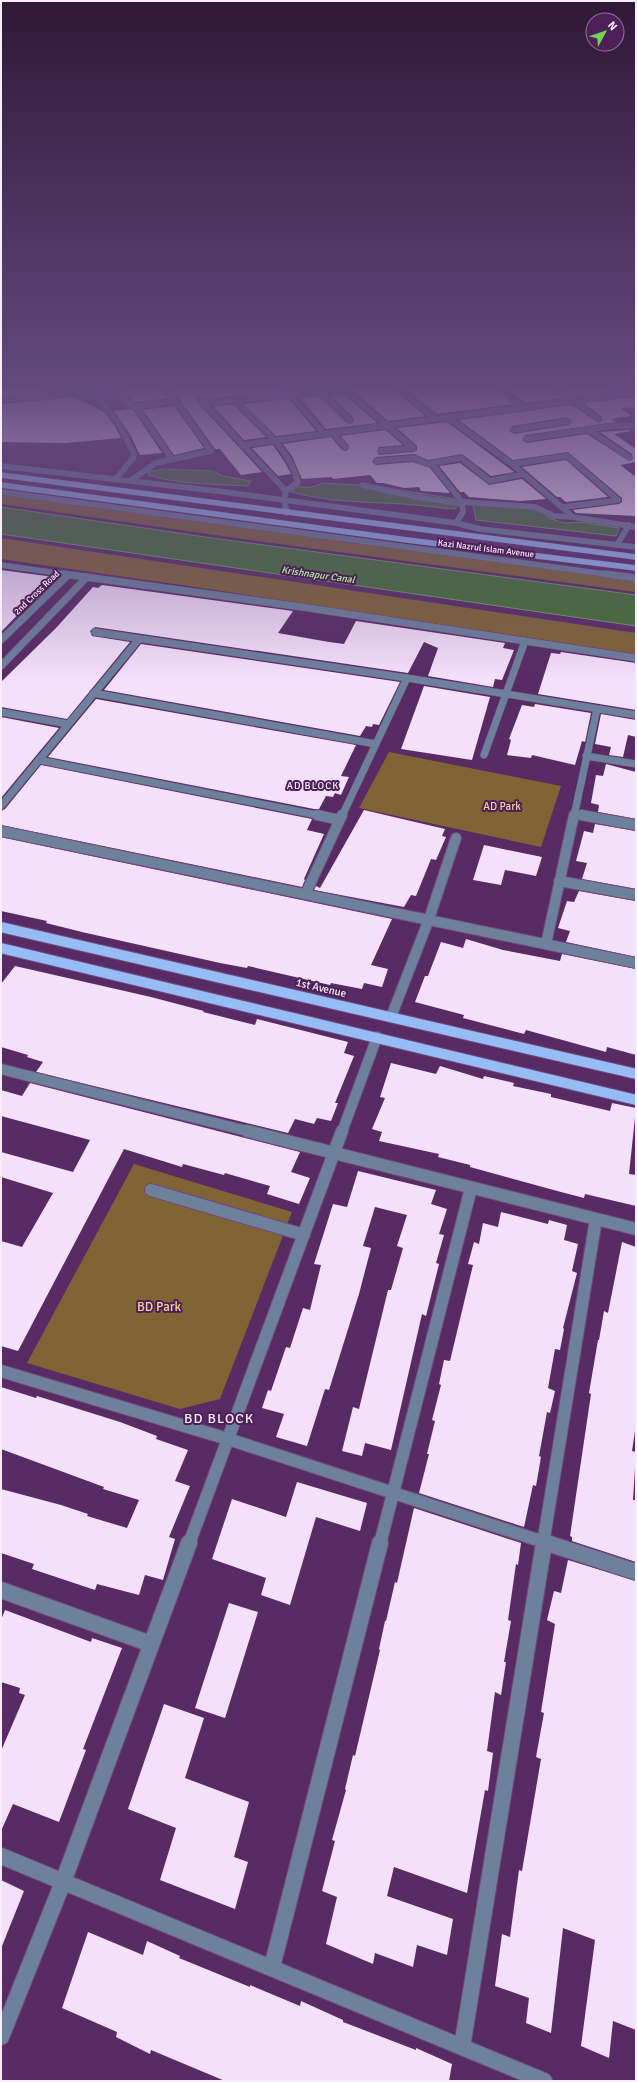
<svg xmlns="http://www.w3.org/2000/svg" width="637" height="2082" viewBox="0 0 637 2082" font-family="Signika,sans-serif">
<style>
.green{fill:#816435}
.water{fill:#437233;stroke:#79976f}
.building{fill:#f5e0fc;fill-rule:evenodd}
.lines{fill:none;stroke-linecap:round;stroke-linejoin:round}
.minor-far4-casing{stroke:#724a7d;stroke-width:6}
.minor-far3-casing{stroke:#724a7d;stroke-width:8}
.minor-far2-casing{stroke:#724a7d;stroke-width:12}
.minor-far1-casing{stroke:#724a7d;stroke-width:14}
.minor-casing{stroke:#724a7d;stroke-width:18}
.major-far1-casing{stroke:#724a7d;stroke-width:6}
.major-casing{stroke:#724a7d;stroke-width:12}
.minor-far4{stroke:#6d809c;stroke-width:5.5}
.minor-far3{stroke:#6d809c;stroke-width:7}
.minor-far2{stroke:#6d809c;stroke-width:10}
.minor-far1{stroke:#6d809c;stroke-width:12}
.minor{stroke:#6d809c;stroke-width:16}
.major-far1{stroke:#96bcf5;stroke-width:5.5}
.major{stroke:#96bcf5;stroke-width:10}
.labels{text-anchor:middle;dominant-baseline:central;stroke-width:4;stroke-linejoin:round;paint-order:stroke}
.far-street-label{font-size:9px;fill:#f8edfb;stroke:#4d2059}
.far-water-label{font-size:10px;font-style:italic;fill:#aef197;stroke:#4d2059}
.far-neighbourhood-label{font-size:10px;letter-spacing:1px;fill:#f8edfb;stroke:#4d2059}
.park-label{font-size:11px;fill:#f7d39b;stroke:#4d2059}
.street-label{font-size:11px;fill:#f8edfb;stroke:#4d2059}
.near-park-label{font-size:13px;fill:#f7d39b;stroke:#4d2059}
.near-neighbourhood-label{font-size:14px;letter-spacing:1px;fill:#f8edfb;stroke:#4d2059}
</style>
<rect width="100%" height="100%" fill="#582b65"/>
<!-- green -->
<path class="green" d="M1,490L636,578V592L229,537L1,504Z
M1,538L636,633V654L195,587L1,559Z
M389,752L561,786L541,847L359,808Z
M134,1164L292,1212L220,1399L180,1409L27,1363Z"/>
<!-- water -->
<path class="water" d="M162,469L213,471L223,476L251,481L248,486C214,484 180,485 148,475L149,472Z
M322,483L376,486L455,499L459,504L455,509C438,508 421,505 403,504C365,502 328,502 291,492L298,486C307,489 314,487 322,483Z
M472,501L520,506L544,512L549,518L564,523L581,522L619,528L616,536L476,520Z
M1,507L212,538L636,595V626L1,534Z"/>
<!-- building -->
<path class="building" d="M1,389H67L1,396Z
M124,389H163L168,398L134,402Z
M172,389H284V391L205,399L198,394L195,397L196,401L262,472L241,475L220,449H215Z
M351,389H394L425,416L388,421Z
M405,389H496L513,404L437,414Z
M507,389H554L562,398L525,403Z
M566,389H624L574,396Z
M344,394L377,423L326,429L300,398L320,397L347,423L351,424L354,421L353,417L331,396Z
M75,397L104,412L115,426L121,438L66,443L1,442V404Z
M636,397V407L621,408L631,416L611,419L616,422L525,435L522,439L527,443L587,434L629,461L633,459L632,454L600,432L629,430L631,431L614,434L636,449V462L620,465L636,477V516L576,513L573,510L619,504L622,502V498L568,452L513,460L459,420L572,405L598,423L602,421V417L584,403ZM567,417L572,421L569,425L514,434L509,431L512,426Z
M289,399L316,431L276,436L244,404Z
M234,405L266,437L244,440L213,406Z
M174,406L204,448L174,455L143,410Z
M129,409L134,411L162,453L140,455L131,436L114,411Z
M447,422L514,472L491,476L462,454L428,460L414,454L376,457L372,462L376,465L413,462L430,468L450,493L421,491L419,487L404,488L383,483H377L370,475L333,479L332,477L302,479L292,456L283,444L331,437L342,450L345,451L348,450L349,446L341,436L385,430L403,445L379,447L377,451L379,455L413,452L417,450V446L397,428Z
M273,445L284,461L291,474L278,476L252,448Z
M566,460L608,497L566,502L560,497H557L522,467Z
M460,463L489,485L522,479L546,499L521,501L469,497L464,492H460L439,466Z
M1,570L54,577L1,632Z
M102,585L293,611L278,633L329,642L344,644L356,621L505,643L503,648L514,650L502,680L495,679L493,687L428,676L438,648L424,642L408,673L95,627L90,631L92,636L130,642L67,719L1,707V682L56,628L93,587L98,588Z
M141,644L400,682L379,725L373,724L372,727L366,726L360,736L104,690Z
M561,652L636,663V710L538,694L551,653L560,654Z
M424,686L490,697L472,760L401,749Z
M96,699L356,745L341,776L349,777L341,795L335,793L333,797L326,796L319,809H314L48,757Z
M535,704L591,713L585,742L582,741L575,765L532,755L531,758L507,755L511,740L509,739L522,705L534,707Z
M601,714L636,720V737L628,735L623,757L609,755L611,747L595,744Z
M1,717L59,728L1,798Z
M606,764L636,772V819L598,812L599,805L591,803L596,775L603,776Z
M41,765L312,819L307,830L324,834L304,879L305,880L302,887L1,825V811L5,809Z
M364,810L445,829L442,836L446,837L436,860L431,859L416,896L411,895L404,907L314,890L316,886L320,888Z
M595,824L636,831V889L582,879L587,863L576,861L584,831L593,833Z
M1,837L392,919L371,965L388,969L382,987L364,983L362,989L331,983L330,985L248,966L247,968L220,963L82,932L46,923L47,921L1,911Z
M484,845L542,857L536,876L505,870L501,885L473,880Z
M579,891L636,901V957L566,942L570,931L558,928L567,901L574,902Z
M466,939L503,950L560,961L562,954L636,969V1055L607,1047L606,1052L526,1030L524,1034L463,1018L464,1015L415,1002L425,976H428L441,942L463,948Z
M15,966L151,997L204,1011L203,1012L255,1025L257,1019L348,1042L344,1053L354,1056L335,1103H338L331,1121L317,1118L314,1124L295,1119L288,1133L36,1072L43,1062L27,1057L28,1055L1,1047V984Z
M391,1063L436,1074L440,1066L483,1079L484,1076L514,1083L513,1086L551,1094V1097L610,1111L612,1103L636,1108L629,1174L636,1175V1206L585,1194L584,1198L561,1192L470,1167V1165L438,1157L439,1154L379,1141L382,1132L372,1129L385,1098L380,1097Z
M30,1083L300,1152L291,1172L310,1178L299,1204L267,1194L270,1186L225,1173L224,1175L183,1164L182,1167L124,1149L18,1351L1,1346V1241L22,1247L53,1193L1,1177V1152L73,1172L90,1140L1,1116V1090L22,1096Z
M358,1171L436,1190L431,1204L447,1209L439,1234L444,1235L436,1263L439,1264L426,1316L422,1314L391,1450L365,1443L362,1456L342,1451L353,1407L359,1409L388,1290H391L403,1248L397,1246L407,1215L375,1207L363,1246L371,1248L359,1294L329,1390L325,1389L307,1446L276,1437L284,1414L262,1408L268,1390L271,1391L286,1347L290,1348L303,1308L310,1310L321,1265L314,1264L333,1204L347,1207Z
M501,1212L548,1224L549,1220L567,1225L564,1240L578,1244L572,1271L577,1273L563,1328L564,1329L560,1350L555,1349L548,1388L555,1391L550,1413L547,1412L539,1456L541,1457L536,1486L533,1485L524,1527L419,1493L429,1454H427L435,1421L432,1420L441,1385L439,1384L444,1360L450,1361L473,1265L468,1264L474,1242L479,1244L483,1223L498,1227Z
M622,1242L636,1247V1424L632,1451L636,1452L633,1500H636V1562L572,1541V1537L570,1536L591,1394L589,1393L598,1340H599L604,1311L608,1313Z
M1,1387L36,1398L37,1396L120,1422L157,1436L156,1439L188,1450L175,1481L190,1486L169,1537L175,1539L163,1580L145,1575L139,1595L97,1584L95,1590L32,1569L34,1564L1,1553V1489L61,1505L88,1514L87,1516L127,1528L139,1500L103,1489L104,1487L1,1449Z
M297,1482L367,1503L360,1531L316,1517L290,1605L261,1595L266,1578L212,1559L232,1499L286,1517Z
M414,1508L521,1543L518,1565L516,1564L508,1620L511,1621L504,1662H506L501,1695L495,1692L487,1751L493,1753L488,1791L485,1790L467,1893L394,1867L387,1896L453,1919L447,1955L417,1945L413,1967L375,1953L373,1964L326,1944L337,1897L322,1891L335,1841L332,1840L346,1790L345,1789L353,1755L355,1756L380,1650L379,1649L385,1621H386L395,1582L397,1583Z
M568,1560L636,1581V2030L613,2021L609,2058L581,2046L595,1940L563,1928L551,2033L526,2023L529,1998L495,1986L502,1934L510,1937L519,1870L522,1871L541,1759L536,1757L544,1713L541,1712L555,1624L547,1620L554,1591L561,1593Z
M229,1603L258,1612L225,1718L195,1708Z
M5,1610L91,1642L92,1638L122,1648L83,1749L86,1750L59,1822L13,1804L1,1831V1751L25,1695L19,1693L20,1688L1,1682V1620Z
M164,1704L204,1718L185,1778L249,1802L234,1857L248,1862L235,1909L160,1880L176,1828L128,1809Z
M1,1880L24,1891L2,1946H1Z
M88,1932L143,1955L147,1941L180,1956L179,1958L250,1987V1985L300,2006L301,2001L343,2020V2022L416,2050V2048L452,2064L449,2081H225L151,2050L150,2054L116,2037L117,2032L62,2008Z"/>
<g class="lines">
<!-- minor-far4 casing -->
<g class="minor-far4-casing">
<path id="minor-far4" d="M119,389L132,407L175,401
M344,389L413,448
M398,389L436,419
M500,389L525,408
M558,389L598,419
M288,391L324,434
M321,392L350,420
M199,398L286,491L284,500L287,513
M234,399C257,423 290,449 298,482L286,491
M1,400L83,392L94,393L119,424L134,454L133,458L115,480
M204,403L345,390
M136,407L171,458
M449,418L512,464L573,517L636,527
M513,430L568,421
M589,430L629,457
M333,433L345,447
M526,439L611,426H636
M242,445L636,392
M381,451L413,448
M376,461L414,458L427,464L461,458L490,481L523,474
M432,464L462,502L463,512L456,523
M512,464L567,456L618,500L564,507
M1,466L217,491L456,523L480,529L636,547
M130,481L156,463L211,451L167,389
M362,485L416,497L462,504
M1,492L612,575
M462,502L535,507L554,516L573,517
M617,545L629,525
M1,565L71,575"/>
</g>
<!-- minor-far3 casing -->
<g class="minor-far3-casing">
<path id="minor-far3" d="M64,574L302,607L636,658
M605,574L636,578
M95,632L407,678L636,715
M1,640L68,575
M1,666L87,577
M93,693L376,744
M1,712L68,724
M484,755L525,641
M586,756L636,764
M39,760L322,816
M1,806L139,639
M574,814L587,816
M342,816L407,678
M574,816L597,709"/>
</g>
<!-- minor-far2 casing -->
<g class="minor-far2-casing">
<path id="minor-far2" d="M317,815L340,820
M581,815L636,825
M1,831L636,963
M559,881L636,895
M306,893L342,815
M546,944L574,815
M391,1017L429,919L456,838
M1,1069L251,1132
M342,1132L377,1037"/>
</g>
<!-- minor-far1 casing -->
<g class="minor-far1-casing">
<path id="minor-far1" d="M247,1131L636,1229
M151,1190L304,1235
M1,1371L228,1439L550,1544
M189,1544L342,1131
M380,1544L471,1188
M543,1544L596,1219"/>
</g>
<!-- minor casing -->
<g class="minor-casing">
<path id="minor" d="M547,1543L636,1572
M1,1590L151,1644
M1,1856L544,2081
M272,1967L380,1543
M1,2037L63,1882L189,1543
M462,2047L544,1543"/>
</g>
<!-- major-far1 casing -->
<g class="major-far1-casing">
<path id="major-far1" d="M1,475L636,557
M1,485L415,541L636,568"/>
</g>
<!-- major casing -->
<g class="major-casing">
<path id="major" d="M1,927L636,1074
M1,948L636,1100"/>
</g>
<!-- minor-far4 -->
<use href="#minor-far4" class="minor-far4"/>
<!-- minor-far3 -->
<use href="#minor-far3" class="minor-far3"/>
<!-- minor-far2 -->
<use href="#minor-far2" class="minor-far2"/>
<!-- minor-far1 -->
<use href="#minor-far1" class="minor-far1"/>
<!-- minor -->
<use href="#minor" class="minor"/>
<!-- major-far1 -->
<use href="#major-far1" class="major-far1"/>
<!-- major -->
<use href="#major" class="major"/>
</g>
<!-- sky -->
<linearGradient id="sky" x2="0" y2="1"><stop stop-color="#301838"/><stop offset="0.57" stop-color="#644a7e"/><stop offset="1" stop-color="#644a7e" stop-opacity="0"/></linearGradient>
<rect width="637" height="681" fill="url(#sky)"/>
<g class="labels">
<!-- far-street labels -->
<g class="far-street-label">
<text transform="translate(486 549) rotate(7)">Kazi Nazrul Islam Avenue</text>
<text transform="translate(37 593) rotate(-44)">2nd Cross Road</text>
</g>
<!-- far-water labels -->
<g class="far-water-label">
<text transform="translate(318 575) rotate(8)">Krishnapur Canal</text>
</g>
<!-- far-neighbourhood labels -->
<g class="far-neighbourhood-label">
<text x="313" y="786">AD BLOCK</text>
</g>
<!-- park labels -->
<g class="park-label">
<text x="502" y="806">AD Park</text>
</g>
<!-- street labels -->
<g class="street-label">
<text transform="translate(321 988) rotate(13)">1st Avenue</text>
</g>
<!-- near-park labels -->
<g class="near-park-label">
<text x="159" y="1307">BD Park</text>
</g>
<!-- near-neighbourhood labels -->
<g class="near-neighbourhood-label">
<text x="219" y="1418">BD BLOCK</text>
</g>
</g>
<!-- border -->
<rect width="637" height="2082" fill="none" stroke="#f8edfb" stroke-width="4"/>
<!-- north arrow -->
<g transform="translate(605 32) rotate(50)"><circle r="19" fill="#4d2059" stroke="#91729a"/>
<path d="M0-3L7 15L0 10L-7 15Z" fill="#78d158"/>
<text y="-6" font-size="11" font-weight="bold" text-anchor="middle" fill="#f8edfb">N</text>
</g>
</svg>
